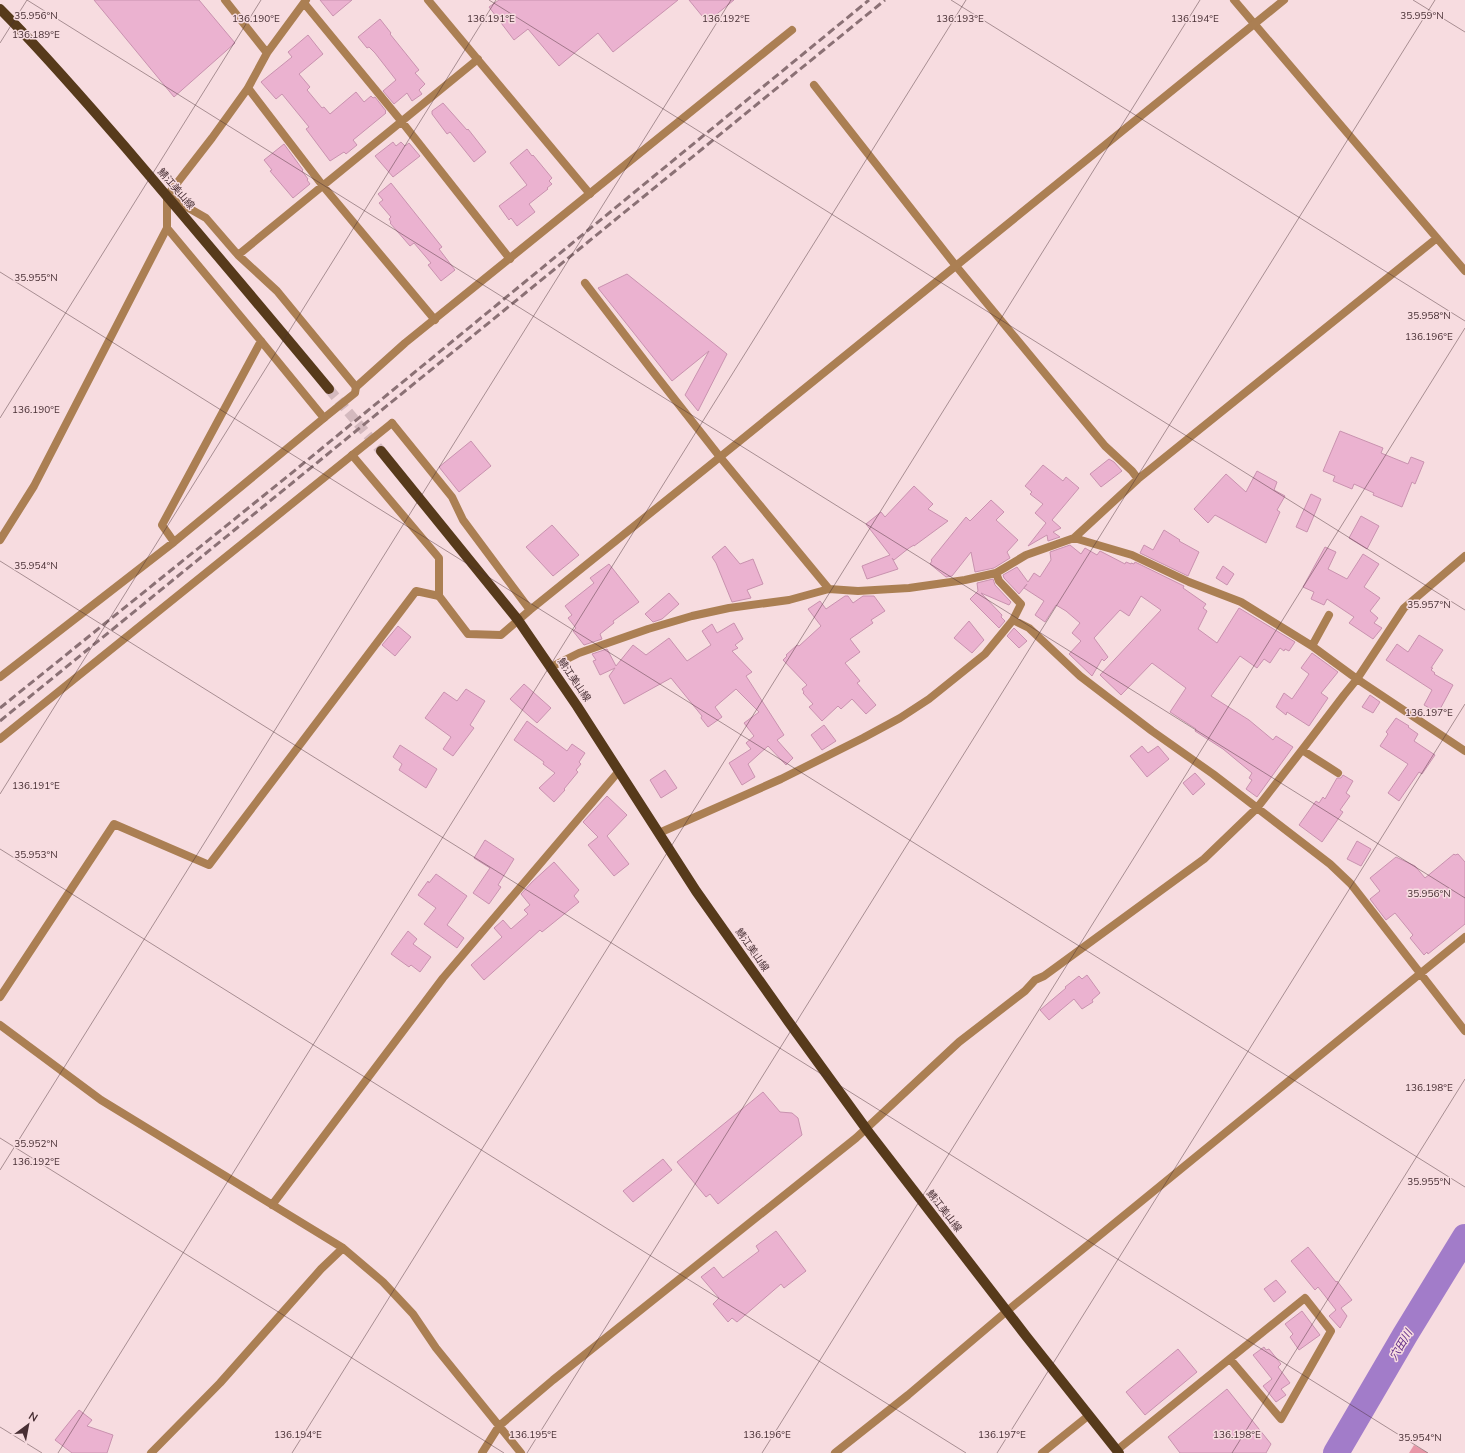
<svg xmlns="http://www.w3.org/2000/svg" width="1465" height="1453" viewBox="0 0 1465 1453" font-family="'Nunito Sans','Noto Sans JP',sans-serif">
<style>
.green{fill:#e898a8}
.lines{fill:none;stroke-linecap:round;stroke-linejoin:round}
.river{stroke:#a27cc9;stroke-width:26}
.building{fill:#ebb2d0;stroke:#c992af}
.primary-tunnel{stroke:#d4b9be;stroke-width:10;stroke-dasharray:10 5;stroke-linecap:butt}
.minor{stroke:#ab7f53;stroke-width:8}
.tertiary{stroke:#ab7f53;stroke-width:8}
.primary{stroke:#573a1b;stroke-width:10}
.rail{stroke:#8b7175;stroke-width:3;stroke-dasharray:8 4;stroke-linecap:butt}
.ticks{fill:none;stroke:#482f34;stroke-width:1;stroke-opacity:0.45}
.labels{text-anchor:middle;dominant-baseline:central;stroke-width:3;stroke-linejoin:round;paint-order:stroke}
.street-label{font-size:10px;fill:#482f34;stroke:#f7dce0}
.water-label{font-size:11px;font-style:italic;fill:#5f2c88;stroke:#f7dce0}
.ticks-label{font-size:10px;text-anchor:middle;fill:#482f34;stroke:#f7dce0;stroke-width:3;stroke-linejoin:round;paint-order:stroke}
</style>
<rect width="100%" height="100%" fill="#f7dce0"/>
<!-- green -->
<path class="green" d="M1414,1445L1428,1453H1409Z"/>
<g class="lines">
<!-- river -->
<path class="river" d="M1336,1453L1405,1335L1465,1237"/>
</g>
<!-- building -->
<path class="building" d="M94,0H199L235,43L174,97Z
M320,0H352L333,16Z
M499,0H678L613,52L598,33L559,66L528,29L514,40L489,7Z
M689,0H734L707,22Z
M380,19L391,33L390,34L419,70L415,73L425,84L419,90L422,94L412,101L407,93L394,104L383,91L396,80L375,53L369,47L367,48L358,37Z
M308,35L323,54L299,74L310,87L307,90L322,108L324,107L330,114L356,92L364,102L371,96L373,98L375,97L386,111L385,112L386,113L353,140L357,145L346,154L344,152L330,161L306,129L309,127L282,94L276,99L261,82L292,57L288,52Z
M443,103L467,130L468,129L486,152L474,162L450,132L447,134L432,114V111Z
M393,142L396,146L401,142L405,146L409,143L420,156L393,177L375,156Z
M284,144L303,170L302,171L308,179L307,180L310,184L293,198L270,171L272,170L264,160Z
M527,149L532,156L533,155L552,178L549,181L552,184L547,188L548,189L529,204L535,212L517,226L511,218L509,220L499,206L527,185L510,163Z
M391,183L442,247L439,249L455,270L441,281L428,265L431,263L414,243L410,246L390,223L391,222L389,219L391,217L379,203L383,200L378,194Z
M627,274L727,354L698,411L685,395L709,351L672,381L598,288Z
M1340,431L1383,448L1381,453L1408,464L1411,457L1424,462L1415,484L1412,482L1402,507L1373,495L1374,493L1354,484L1352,489L1333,481L1335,476L1323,471Z
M471,441L491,466L459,492L439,467Z
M1109,459L1114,462L1122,471L1101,487L1090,474Z
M1043,465L1063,481L1066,477L1079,488L1052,520L1061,528L1053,532L1060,537L1048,541L1047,535L1028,546L1046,523L1035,513L1043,504L1030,494L1032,492L1025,486Z
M1257,471L1277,482L1274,490L1285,496L1277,510L1280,512L1266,543L1215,515L1208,523L1194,509L1226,474L1246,492Z
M914,486L933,504L928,509L948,521L914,546V545L909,548L894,560L892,558L898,569L867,579L862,566L890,555L866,524L881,512L885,517Z
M1311,494L1321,499L1307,532L1296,527Z
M991,500L1004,512L996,520L1018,540L1007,552L1010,558L994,568L975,572L971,552L952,576L946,577L930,564L932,561L931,560L966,517L970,521Z
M1361,516L1379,526L1367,549L1349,538Z
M552,525L579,555L553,576L526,547Z
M1164,530L1180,540L1179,541L1199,552L1188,576L1140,553L1144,545L1153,550Z
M1070,545L1081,554L1085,548L1097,555L1100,551L1125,564L1126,562L1131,564V563L1134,564L1135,562L1184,586L1183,588L1206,604L1203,608L1207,611L1198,629L1217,643L1239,608L1295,642L1289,651L1285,649L1284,651L1280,648L1270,663L1264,659L1257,668L1240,656L1211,696L1249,720L1273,740L1276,736L1293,747L1257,797L1246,789L1252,780L1249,778L1252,773L1223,749L1195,731L1196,729L1170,712L1186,688L1152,663L1121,695L1100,675L1161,610L1141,596L1129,616L1120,610L1094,638L1108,657L1104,661L1102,659L1092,676L1069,654L1081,641L1072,633L1080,623L1066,611L1056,605L1045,622L1035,615L1044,601L1024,588L1027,584L1019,594L1004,578L1003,575L1017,567L1028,582L1034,573L1040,577L1051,560L1050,552Z
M725,546L740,564L753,559L763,584L747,590L751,598L732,602L716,563L712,557Z
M1325,547L1336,552L1328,569L1347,579L1363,554L1379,564L1364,587L1380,598L1370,611L1378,618L1374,623L1382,628L1373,639L1349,623L1354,617L1327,599L1324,605L1311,599L1314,592L1303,587Z
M609,564L639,602L613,621L614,623L600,634L602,639L584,645L573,631L576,628L568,618L572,615L565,606L594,583L590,578Z
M1223,566L1234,574L1227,585L1216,578Z
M993,579L995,585L1011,602L1009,605L981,593L1002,615L1001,617L1005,621L999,628L970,599L978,591L977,583Z
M669,593L679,604L662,619L653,622L645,614Z
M845,596H848L853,603L863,596H874L885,611L871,620L873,623L850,639L860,652L845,663L860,681L857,683L876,705L866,714L852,699L841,709L838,706L822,721L809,707L813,704L803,693L804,692L802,689L807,685L783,660L787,656L786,655L797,645L799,646L821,626L808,609L820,601L826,609Z
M969,621L984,640L972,653L954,638Z
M734,623L743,639L735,645L738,648L732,651L752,672L746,676L784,735L777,740L793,758L786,765L768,746L748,764L755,777L742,785L729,763L751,749L746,743L754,736L744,723L759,712L736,689L715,707L722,717L708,727L701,718L702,716L671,678L624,704L609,676L615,668L600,675L593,661L596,660L592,654L607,649L616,666L633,645L646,655L669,638L687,661L711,645L702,631L712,624L717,633Z
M398,626L411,637L395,656L382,645Z
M1014,628L1027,641L1019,648L1007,636Z
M1419,635L1443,650L1431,668H1433L1431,670L1435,673L1434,674L1453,685L1438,713L1424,705L1432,690L1386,660L1397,644L1408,652Z
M1312,653L1338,672L1321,693L1328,698L1309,726L1287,712L1286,715L1276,707L1284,693L1292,699L1301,686L1309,674L1301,668Z
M524,684L551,708L537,723L510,699Z
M466,689L485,701L470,725L474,728L453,756L443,749L451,737L425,718L444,692L457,701Z
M1370,695L1380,702L1373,713L1362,707Z
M1396,718L1409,726L1408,727L1418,734L1414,741L1435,755L1422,774L1419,772L1399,801L1388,793L1408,764L1380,746L1388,734L1386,732Z
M527,721L567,751L572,744L585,753L579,762L581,764L576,770L578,772L564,789L565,790L554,802L539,788L555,773L543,764L544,762L540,759L514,740Z
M824,725L836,741L822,750L811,735Z
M400,745L437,769L426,788L399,770L402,764L393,757Z
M1142,746L1148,753L1158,746L1169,759L1147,777L1130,756Z
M665,770L677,788L661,798L650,780Z
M1195,773L1205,784L1193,795L1183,783Z
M1343,775L1353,781L1346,793L1350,796L1340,810L1343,812L1322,842L1299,825L1316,801L1319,803L1323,797L1325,799L1337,778H1341Z
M607,796L627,815L607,836L629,864L614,876L588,845L598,837L583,822Z
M485,840L514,859L498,885L501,887L489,904L473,893L490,868L474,858Z
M1357,841L1371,849L1361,866L1347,859Z
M1454,854L1455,855L1458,854L1465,862V924L1428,954L1427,952L1424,955L1410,938L1413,935L1395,913L1386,920L1370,899L1380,891L1370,878L1396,857L1415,866L1425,878Z
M554,862L579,890L574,896L579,902L542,932L540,930L484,980L471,965L502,937L494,928L503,920L511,929L528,914L524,910L530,905L521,894L532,882Z
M436,874L467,896L447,925L464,938L457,948L424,924L436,908L418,895L428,881L429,883Z
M408,931L417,939L413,944L431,957L420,972L411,965L409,967L391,954Z
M1087,975L1100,993L1092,1000L1093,1002L1082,1009L1074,999L1049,1020L1040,1010L1066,988L1065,987L1079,976L1082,979Z
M763,1092L780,1112L792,1113L798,1118L802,1135L718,1204L710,1194L706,1197L677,1162Z
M663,1159L672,1170L633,1202L623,1191Z
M776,1231L806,1271L784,1288L781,1284L737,1322L732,1318L728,1322L713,1304L719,1298L701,1277L714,1267L723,1278L759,1251L756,1246Z
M1308,1247L1336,1282L1337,1281L1352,1300L1341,1308L1347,1316L1340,1328L1329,1316L1336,1310L1318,1287L1315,1290L1291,1261Z
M1276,1280L1286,1292L1274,1302L1264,1289Z
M1302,1311L1320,1335L1299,1350L1290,1337L1293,1334L1285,1324Z
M1264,1347L1266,1350L1269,1349L1281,1364L1278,1367L1290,1383L1281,1389L1286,1395L1276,1402L1263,1386L1272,1379L1253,1355Z
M1178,1349L1197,1372L1145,1415L1126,1392Z
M1227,1389L1271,1444L1266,1453H1180L1168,1437Z
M79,1410L92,1420L87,1426L113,1435L107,1453H72L55,1440Z"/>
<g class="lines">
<!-- primary-tunnel -->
<path class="primary-tunnel" d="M329,389L381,451"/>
<!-- minor -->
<path class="minor" d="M225,0L267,53
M428,0L590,194
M1234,0L1465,271
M304,3L402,122L510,259
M814,85L956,266L1105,446L1132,471L1138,479
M248,88L323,186L435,320
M171,198L206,218L238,255L277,291L356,387
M167,228L261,341L162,525L174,542
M238,255L478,59
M585,283L654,373L720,457L829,589
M1074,538L1132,555L1189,582L1241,602L1312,646L1357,679L1465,751
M0,540L34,486L167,228V196L212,138L248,88L267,53L306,0
M1013,620L1029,628L1080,676L1152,731L1213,774L1330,864L1351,884L1465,1031
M1312,646L1329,615
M551,667L579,653L648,629L692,616L729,608L789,600L829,589L858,591L909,588L965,580L996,573L1026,555L1074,538L1138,479L1437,238
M0,677L174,542L324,418
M0,739L392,423
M1302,750L1338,773
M659,833L781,779L863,738L900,718L929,699L985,654L1013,620L1021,604L999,581L996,573
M0,997L114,824L209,865L416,591L439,596
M0,1025L101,1100L343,1248L383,1282L413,1314L436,1348L521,1453
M272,1205L443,978L619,771
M1117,1450L1305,1298L1331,1331L1281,1419L1230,1359
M151,1453L220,1383L321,1269L343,1248
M482,1453L499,1426L553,1380L856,1138L959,1042L1025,991L1035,980L1044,976L1204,859L1257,808L1302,750L1344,695L1357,679L1404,608L1465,556
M835,1453L908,1395L1007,1311L1465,937"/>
<!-- tertiary -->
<path class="tertiary" d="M261,341L324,418L355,393L356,387L405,343L792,30
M392,423L452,497L463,520L530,610
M352,455L439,558V596L468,634L501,635L530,610L720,457L1284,0
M1042,1453L1088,1416"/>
<!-- primary -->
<path class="primary" d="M0,9C44,53 85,101 126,148C194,228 262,308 329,389
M381,451L518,620L577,706L696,891L788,1021L867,1130L1026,1336L1119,1453"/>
<!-- rail -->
<path class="rail" d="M0,708L288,476L869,0
M0,721L885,0"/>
</g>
<!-- ticks -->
<path class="ticks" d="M27,0L1465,898M489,0L1465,610M951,0L1465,321M1413,0L1465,32M0,43L27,0M0,272L1465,1187M0,418L261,0M0,561L1428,1453M0,794L496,0M0,849L966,1453M0,1138L504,1453M0,1170L731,0M0,1427L42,1453M58,1453L966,0M292,1453L1200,0M527,1453L1435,0M762,1453L1465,328M997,1453L1465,704M1232,1453L1465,1079"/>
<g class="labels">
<!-- street labels -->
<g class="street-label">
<text transform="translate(176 189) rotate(49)">鯖江美山線</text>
<text transform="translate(574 680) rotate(56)">鯖江美山線</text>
<text transform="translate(752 950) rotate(55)">鯖江美山線</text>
<text transform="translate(944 1211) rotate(52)">鯖江美山線</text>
</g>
<!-- water labels -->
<g class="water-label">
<text transform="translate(1401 1345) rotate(-59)">穴田川</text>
</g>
</g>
<g class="ticks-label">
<text x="1422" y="19">35.959°N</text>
<text x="36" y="19">35.956°N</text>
<text x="256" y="22">136.190°E</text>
<text x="491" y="22">136.191°E</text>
<text x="726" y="22">136.192°E</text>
<text x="960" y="22">136.193°E</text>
<text x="1195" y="22">136.194°E</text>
<text x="36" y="38">136.189°E</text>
<text x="36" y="281">35.955°N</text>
<text x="1429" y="319">35.958°N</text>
<text x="1429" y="340">136.196°E</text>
<text x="36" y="413">136.190°E</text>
<text x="36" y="569">35.954°N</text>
<text x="1429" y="608">35.957°N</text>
<text x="1429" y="716">136.197°E</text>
<text x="36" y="789">136.191°E</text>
<text x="36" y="858">35.953°N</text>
<text x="1429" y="897">35.956°N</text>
<text x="1429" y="1091">136.198°E</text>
<text x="36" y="1147">35.952°N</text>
<text x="36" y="1165">136.192°E</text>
<text x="1429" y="1185">35.955°N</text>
<text x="298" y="1438">136.194°E</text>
<text x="533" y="1438">136.195°E</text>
<text x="767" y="1438">136.196°E</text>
<text x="1002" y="1438">136.197°E</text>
<text x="1237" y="1438">136.198°E</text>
<text x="1420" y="1441">35.954°N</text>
</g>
<!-- north arrow -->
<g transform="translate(28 1425) rotate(32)" stroke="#f7dce0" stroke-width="3" paint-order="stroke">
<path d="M0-3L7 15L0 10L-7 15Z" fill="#482f34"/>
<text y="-6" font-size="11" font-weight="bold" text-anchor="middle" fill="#482f34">N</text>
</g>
</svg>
